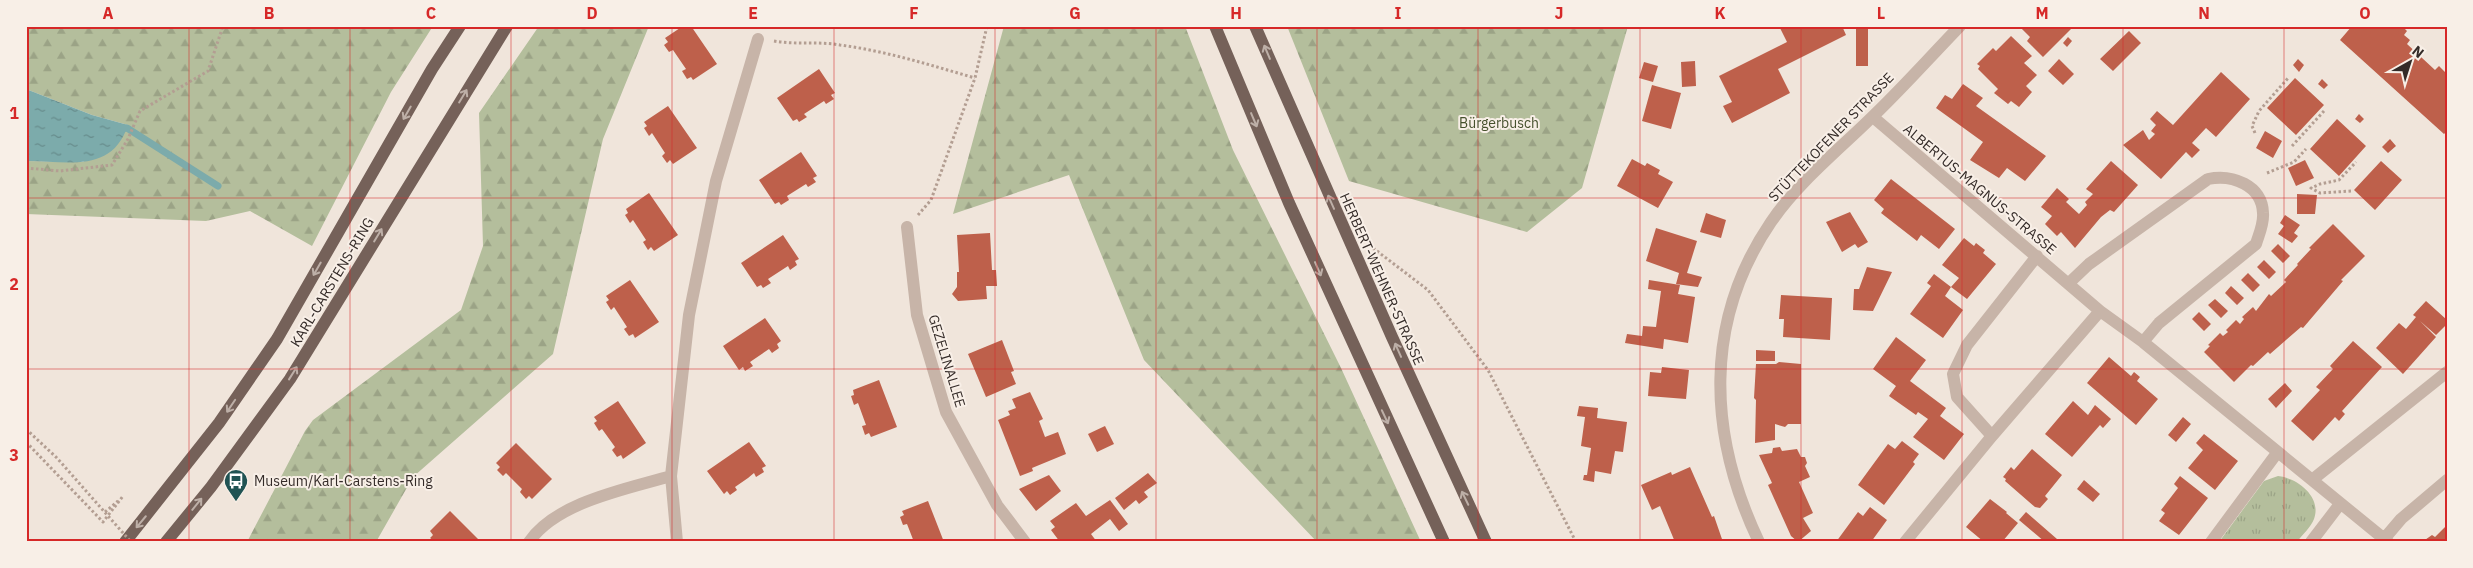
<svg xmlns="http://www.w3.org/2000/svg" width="2473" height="568" viewBox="0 0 2473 568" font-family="'IBM Plex Sans',sans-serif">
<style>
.grass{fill:url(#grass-tufts)}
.forest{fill:url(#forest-firs)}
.water{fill:url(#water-ripples)}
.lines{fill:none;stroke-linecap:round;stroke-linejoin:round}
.stream{stroke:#7cabab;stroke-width:7}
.building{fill:#be604b}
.path{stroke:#b39e92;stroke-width:3;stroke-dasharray:2.5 2.5;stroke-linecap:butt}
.street{stroke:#c7b4a8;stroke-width:12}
.primary{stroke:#756159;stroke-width:12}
.path-bridge{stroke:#b39e92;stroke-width:3;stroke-dasharray:2.5 2.5;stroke-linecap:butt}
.oneway{stroke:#bdafa7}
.grid{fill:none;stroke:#d62828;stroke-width:1;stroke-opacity:0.55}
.labels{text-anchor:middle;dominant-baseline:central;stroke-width:4;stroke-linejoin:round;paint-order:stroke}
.park-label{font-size:14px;fill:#46512d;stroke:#f8efe7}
.street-label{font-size:14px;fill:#342b28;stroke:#f8efe7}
.poi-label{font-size:14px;fill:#342b28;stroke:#f8efe7;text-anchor:start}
.neatline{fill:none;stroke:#d62828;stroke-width:2}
.grid-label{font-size:16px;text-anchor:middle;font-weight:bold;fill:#d62828}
</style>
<defs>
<pattern id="grass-tufts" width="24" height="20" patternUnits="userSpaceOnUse" patternTransform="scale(1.25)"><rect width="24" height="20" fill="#b4be9c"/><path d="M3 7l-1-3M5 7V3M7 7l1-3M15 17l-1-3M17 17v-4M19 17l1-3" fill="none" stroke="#9ba386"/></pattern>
<pattern id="forest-firs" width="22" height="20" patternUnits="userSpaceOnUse" patternTransform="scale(1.25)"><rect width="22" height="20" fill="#b4be9c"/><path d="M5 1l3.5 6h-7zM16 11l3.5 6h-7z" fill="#9ba386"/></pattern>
<pattern id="water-ripples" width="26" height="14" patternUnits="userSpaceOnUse" patternTransform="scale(1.25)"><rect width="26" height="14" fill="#7cabab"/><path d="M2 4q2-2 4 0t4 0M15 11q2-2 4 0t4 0" fill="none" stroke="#668b8b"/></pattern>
</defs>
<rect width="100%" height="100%" fill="#f0e5db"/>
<!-- grass -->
<path class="grass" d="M2278,476C2298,478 2322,497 2314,519C2311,527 2302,535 2297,542H2219L2264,481Z"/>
<!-- forest -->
<path class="forest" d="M26,26H433L391,92L312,246L250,211L206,221L26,214V161L83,162L128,125L92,115L26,89Z
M539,26H649L603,139L553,354L413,477L376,542H247L305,431L313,420L461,310L483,246L479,113Z
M1004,26H1185L1233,150L1341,368L1421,542H1317L1144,360L1069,175L953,214Z
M1287,26H1628L1582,188L1527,232L1349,181Z"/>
<!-- water -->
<path class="water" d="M26,89L92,115L128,125C112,174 67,161 26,161Z"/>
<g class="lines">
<!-- stream -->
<path class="stream" d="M120,129L127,128L218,186"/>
</g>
<!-- building -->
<path class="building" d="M683,26H691L717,64L693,80L691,77L687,79L682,71L686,69L673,50L669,52L664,45L668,42L665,38Z
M1779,26H1842L1846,35L1778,69L1790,93L1732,123L1723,106L1732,102L1719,76L1787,42Z
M2019,26H2074L2043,57L2027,41L2030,37Z
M2352,26H2402L2407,31L2404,35L2410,40L2407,44L2435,70L2439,66L2445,72L2447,70V131L2444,134L2340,40Z
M1856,28H1868V66H1856Z
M2129,31L2141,43L2113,71L2100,59Z
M2011,36L2032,56L2024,63L2037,75L2026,86L2032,92L2019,107L2011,101L2008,104L1994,93L1998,89L1978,69L1980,66L1977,64L1993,48L1996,51Z
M2068,37L2072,41L2067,47L2063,43Z
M2059,59L2074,74L2063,85L2048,71Z
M2298,59L2304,65L2299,72L2293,65Z
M1695,61L1696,86L1682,87L1681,62Z
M1644,62L1658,66L1653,82L1639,78Z
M819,69L835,93L831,95L834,99L826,104L824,101L804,114L807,117L799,122L797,119L793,121L777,98Z
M2221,72L2250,99L2216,137L2206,128L2192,143L2200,150L2192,158L2186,152L2161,179L2123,145L2143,130L2149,140L2155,134L2151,131L2156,125L2150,119L2157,111L2173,125Z
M2295,78L2324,105L2296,135L2267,108Z
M2322,79L2328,85L2324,89L2318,84Z
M1963,84L1983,98L1976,106L2046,156L2025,181L2007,168L1999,178L1970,160L1983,142L1936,108L1945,95L1952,99Z
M1652,85L1681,93L1671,129L1642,121Z
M668,106L697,148L673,164L670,160L667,163L662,156L665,153L652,133L649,136L644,128L647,126L644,122Z
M2359,114L2364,119L2360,123L2355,119Z
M2337,119L2366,146L2339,176L2310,149Z
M2265,131L2282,141L2273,158L2256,148Z
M2390,139L2396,146L2388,153L2382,147Z
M801,152L817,176L813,178L816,182L808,187L806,184L787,196L789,200L781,205L779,202L775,204L759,180Z
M1632,159L1645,166L1647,163L1660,170L1658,174L1673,182L1658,208L1617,186Z
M2305,160L2314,178L2296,186L2288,168Z
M2111,161L2138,185L2114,212L2110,210L2101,217L2075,248L2061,232L2057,236L2045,224L2052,216L2041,207L2057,188L2069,199L2066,202L2079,214L2087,205L2085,202L2093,194L2086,189Z
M2381,161L2402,180L2375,210L2354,190Z
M1891,179L1955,229L1939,249L1921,235L1917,241L1881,213L1884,209L1874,200Z
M649,193L678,235L654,251L651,247L648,250L643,242L646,240L633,220L630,223L625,215L628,213L626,209Z
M2297,194L2317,195L2315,214H2297Z
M1850,212L1868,242L1858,248L1855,244L1842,252L1826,222Z
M1706,213L1726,220L1721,238L1700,232Z
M2285,215L2300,225L2294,233L2298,236L2292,243L2278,234L2284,226L2280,223Z
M2333,224L2365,256L2341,280L2343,281L2303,328L2301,327L2270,354L2268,352L2253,366L2251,365L2234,382L2204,352L2210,346L2208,345L2220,333L2223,336L2228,332L2226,330L2236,320L2240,324L2244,319L2242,317L2253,307L2256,311L2269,294L2271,296L2286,282L2284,280L2298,265L2297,264L2311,249L2309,248Z
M1656,228L1697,241L1687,273L1702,277L1698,287L1676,284L1679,273L1646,261Z
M990,233L992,270H996L997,286H986L987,299L958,301L952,294L957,287V272H959L957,235Z
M783,235L799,259L795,261L797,265L790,270L788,266L768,279L771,283L763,288L761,285L757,287L741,263Z
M1964,238L1974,246L1976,243L1985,250L1983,253L1996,264L1967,299L1951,287L1959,278L1942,265Z
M2278,244L2290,256L2283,263L2271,251Z
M2264,260L2276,272L2269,279L2257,267Z
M1867,267L1892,272L1873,311L1853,310L1854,289H1859Z
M2248,273L2260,285L2253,292L2241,280Z
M1934,274L1951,287L1945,296L1963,310L1943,338L1910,314L1931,286L1927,283Z
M630,280L659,322L635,338L633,334L629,336L624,329L627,327L614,307L611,310L606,302L609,300L606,296Z
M1649,280L1680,285L1678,294L1695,297L1688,343L1664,339L1663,349L1625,343L1627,334L1642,336L1643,326L1656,327L1661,291L1648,289Z
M2231,286L2244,298L2237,305L2225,293Z
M1781,295L1832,298L1830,340L1783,337L1784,319H1779Z
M2215,299L2228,311L2221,318L2208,305Z
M2426,301L2447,320V324L2436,335L2420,321L2436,337L2403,374L2376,348L2399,323L2406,329L2416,317L2413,315Z
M2199,312L2211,324L2204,331L2192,319Z
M765,318L781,341L777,344L779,348L772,353L769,349L750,362L753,366L745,371L743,367L739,370L723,346Z
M1896,337L1926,360L1910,381L1946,408L1940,416L1964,434L1944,460L1913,437L1928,419L1918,412L1916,415L1889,396L1896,386L1873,369Z
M1002,340L1014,371L1011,372L1016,384L986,397L968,354Z
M2353,341L2382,367L2342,411L2345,414L2339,421L2335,417L2313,441L2291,421L2320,390L2316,387L2333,369L2330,366Z
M1756,350L1775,351V361H1756Z
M2109,357L2131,376L2134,372L2140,377L2137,381L2158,399L2136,425L2087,383Z
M1779,362L1801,364V424H1788L1785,427L1775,424V440L1755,443L1756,400L1754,398L1756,364H1776Z
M1662,367L1689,370L1686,399L1648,396L1650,372L1661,373Z
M879,380L897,427L871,437L869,433L865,435L862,426L866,425L858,403L854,405L851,396L854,395L853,390Z
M2285,383L2292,391L2276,408L2268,399Z
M1030,392L1043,419L1039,421L1045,437L1058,432L1066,454L1032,468L1033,471L1020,476L998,420L1010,415L1008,411L1016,408L1012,399Z
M618,401L646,443L623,459L621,455L617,457L612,450L615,447L602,429L599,431L594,423L597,421L594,417Z
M2073,401L2088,415L2095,405L2111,419L2103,428L2100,425L2072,457L2045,434Z
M1579,406L1598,408L1597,418L1627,422L1623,452L1615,451L1611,474L1595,471L1594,482L1583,480L1584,475H1587L1591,448L1581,446L1585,417L1577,416Z
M2183,417L2191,424L2176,442L2168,435Z
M1105,426L1114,444L1097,452L1088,434Z
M2204,434L2238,461L2215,490L2188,468L2203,450L2196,443Z
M1902,441L1919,454L1913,462L1915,464L1884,505L1858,485L1888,444L1895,449Z
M749,442L766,466L762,468L764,472L756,477L754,473L748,478L735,487L737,490L730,495L727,491L724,494L707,471Z
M516,443L552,479L532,499L529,496L526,499L520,492L522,489L506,473L503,476L497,470L500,467L496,463Z
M1780,447L1782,451L1797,449L1801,457H1805L1807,463L1805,466L1810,477L1799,482L1813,513L1803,518L1811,531L1798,542L1791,536L1768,485L1772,483L1759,455L1772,453L1773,448Z
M2032,449L2062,475L2045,496L2048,499L2040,508L2035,507L2005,481L2006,479L2003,477L2011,467L2014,470Z
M1690,467L1712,517L1714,516L1723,542H1675L1660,506L1652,510L1641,485L1671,472L1672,475Z
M1148,473L1157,483L1144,492L1148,497L1139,504L1136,500L1124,510L1115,498Z
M1049,475L1061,491L1036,511L1019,489Z
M2180,476L2208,498L2179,535L2159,521L2165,513L2161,510L2178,488L2174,484Z
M2084,480L2100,494L2093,502L2077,489Z
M1990,499L2007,512L2006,513L2018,523L2002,542H1984L1966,527Z
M1110,500L1128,524L1119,531L1110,519L1091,534L1097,542H1060L1051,530L1055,527L1050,521L1076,503L1086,516Z
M928,501L944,542H914L907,524L903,525L900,517L904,515L902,511Z
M1870,507L1887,520L1871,542H1836L1858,512L1863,516Z
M450,511L481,542H435L430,538L433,535L430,531Z
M2026,512L2057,539L2055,542H2045L2019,520Z
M2447,525V542H2422L2432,535L2435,537Z"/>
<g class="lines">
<!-- path -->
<path class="path" d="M774,41C796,45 818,41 840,45C886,51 930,65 975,78
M2255,133L2252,126L2259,111L2289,77
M2292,146L2324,111
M26,168L60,171L112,165L128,139L140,111L208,71L223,26
M2267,173L2294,162L2306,149
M2351,191L2320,193L2311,188L2320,184L2339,180L2356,162
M918,215L931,200L975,78L987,26
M1373,248L1428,290L1488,370L1576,542
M26,442L103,522L123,496
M105,512L118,501
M203,542L206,538"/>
<!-- street -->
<path class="street" d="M1873,117L2100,311L2143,342L2388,542
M907,227L917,315L946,412L997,505L1025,542
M2037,256L1967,345L1953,374L1957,397L1992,436L2100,311
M2069,283L2089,264L2208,179C2232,174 2262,185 2263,213C2264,224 2259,234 2256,244L2159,323L2143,342
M2312,480L2447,372
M2384,539L2401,519L2447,480
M529,542C556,502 627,489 671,476
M677,542L671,476L689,315L716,181L758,39
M1759,542C1708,435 1703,322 1771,222C1797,184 1835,153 1868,121C1900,91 1929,58 1960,26
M1905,542L1992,436
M2211,542L2277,453
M2311,542L2340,504"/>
<!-- primary -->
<path class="primary" d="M1215,26L1289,203L1444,542
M1255,26L1392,337L1486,542
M125,542L219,423L277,339L432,69L460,26
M166,542L211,487L290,379L507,26"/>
<!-- path-bridge -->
<path class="path-bridge" d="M26,429L57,458L131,542"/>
</g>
<!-- one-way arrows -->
<defs><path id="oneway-shaft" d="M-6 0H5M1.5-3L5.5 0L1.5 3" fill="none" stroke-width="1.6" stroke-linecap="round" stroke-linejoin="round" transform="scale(1.25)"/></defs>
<g class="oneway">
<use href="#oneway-shaft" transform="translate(1267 52) rotate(-113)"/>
<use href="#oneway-shaft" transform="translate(463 96) rotate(-59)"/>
<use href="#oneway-shaft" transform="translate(407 113) rotate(120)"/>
<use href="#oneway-shaft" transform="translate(1254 120) rotate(67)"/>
<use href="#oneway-shaft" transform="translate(1331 202) rotate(-114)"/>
<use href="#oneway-shaft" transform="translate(378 235) rotate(-59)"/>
<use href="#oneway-shaft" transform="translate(317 269) rotate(120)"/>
<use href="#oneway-shaft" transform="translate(1318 269) rotate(66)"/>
<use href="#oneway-shaft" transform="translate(1398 350) rotate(-114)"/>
<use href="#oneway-shaft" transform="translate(293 373) rotate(-58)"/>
<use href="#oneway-shaft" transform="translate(231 406) rotate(124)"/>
<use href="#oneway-shaft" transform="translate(1385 417) rotate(65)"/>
<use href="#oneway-shaft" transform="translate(1465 498) rotate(-116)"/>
<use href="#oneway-shaft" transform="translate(197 504) rotate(-51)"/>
<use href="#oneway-shaft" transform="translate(141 522) rotate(130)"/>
</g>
<!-- grid -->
<path class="grid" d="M189,26V542M350,26V542M511,26V542M672,26V542M834,26V542M995,26V542M1156,26V542M1317,26V542M1478,26V542M1640,26V542M1801,26V542M1962,26V542M2123,26V542M2284,26V542M26,198H2447M26,369H2447"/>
<!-- icons -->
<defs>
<g id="bus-pin" transform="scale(1.25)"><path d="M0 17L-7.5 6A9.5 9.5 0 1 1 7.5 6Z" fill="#205353" stroke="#f8efe7"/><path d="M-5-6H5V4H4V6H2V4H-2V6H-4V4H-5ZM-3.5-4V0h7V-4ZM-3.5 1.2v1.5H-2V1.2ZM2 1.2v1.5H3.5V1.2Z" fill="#fff"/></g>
</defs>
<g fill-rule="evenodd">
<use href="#bus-pin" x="236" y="481"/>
</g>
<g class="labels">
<!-- park labels -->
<g class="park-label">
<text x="1499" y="123">Bürgerbusch</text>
</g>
<!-- street labels -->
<g class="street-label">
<text transform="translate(1831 137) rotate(-46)">STÜTTEKOFENER STRASSE</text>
<text transform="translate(1980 189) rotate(40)">ALBERTUS-MAGNUS-STRASSE</text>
<text transform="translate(1382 279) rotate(66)">HERBERT-WEHNER-STRASSE</text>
<text transform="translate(332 282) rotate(-59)">KARL-CARSTENS-RING</text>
<text transform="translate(947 361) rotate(73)">GEZELINALLEE</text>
</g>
<!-- poi labels -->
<g class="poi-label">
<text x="254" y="481">Museum/Karl-Carstens-Ring</text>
</g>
</g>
<!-- border -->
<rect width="2473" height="568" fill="none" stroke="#f8efe7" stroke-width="55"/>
<!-- north arrow -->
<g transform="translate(2410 62) rotate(39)" stroke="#f8efe7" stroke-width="4" paint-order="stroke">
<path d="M0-4L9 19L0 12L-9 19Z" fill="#342b28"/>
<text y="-8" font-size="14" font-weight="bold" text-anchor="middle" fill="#342b28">N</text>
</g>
<rect x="28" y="28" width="2418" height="512" class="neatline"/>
<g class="grid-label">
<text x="108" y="19">A</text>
<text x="269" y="19">B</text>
<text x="431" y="19">C</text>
<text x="592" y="19">D</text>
<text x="753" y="19">E</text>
<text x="914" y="19">F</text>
<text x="1075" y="19">G</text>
<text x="1236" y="19">H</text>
<text x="1398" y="19">I</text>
<text x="1559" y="19">J</text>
<text x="1720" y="19">K</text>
<text x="1881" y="19">L</text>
<text x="2042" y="19">M</text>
<text x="2204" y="19">N</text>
<text x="2365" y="19">O</text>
<text x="14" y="119">1</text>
<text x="14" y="290">2</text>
<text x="14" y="461">3</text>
</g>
</svg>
